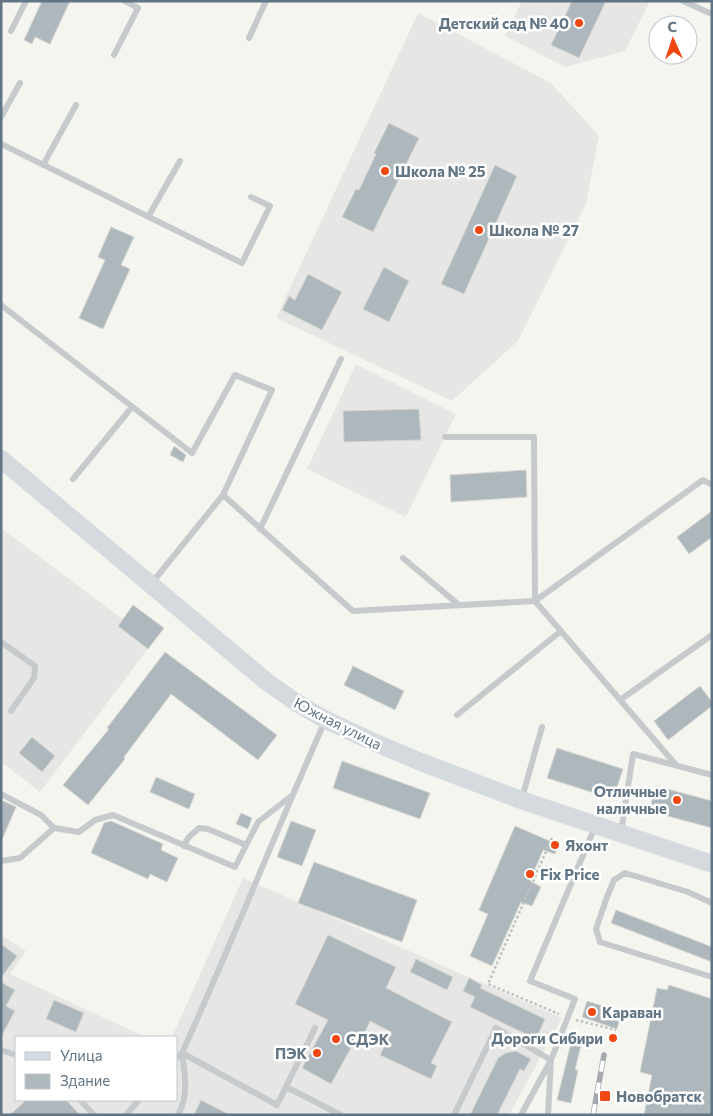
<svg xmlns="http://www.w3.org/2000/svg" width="713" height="1116" viewBox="0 0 713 1116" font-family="Commissioner,sans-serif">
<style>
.built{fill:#e6e7e4}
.building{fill:#aeb7bb;stroke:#d6d6d3}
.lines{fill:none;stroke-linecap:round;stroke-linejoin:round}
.path{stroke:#bdc0c2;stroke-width:2.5;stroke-dasharray:2.5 2.5;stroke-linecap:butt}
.service{stroke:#c7cacd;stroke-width:6}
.secondary{stroke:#d5dadf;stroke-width:18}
.rail-casing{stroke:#a4aab0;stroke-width:5.5}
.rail{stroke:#fff;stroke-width:4;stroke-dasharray:11;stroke-linecap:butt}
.poi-dot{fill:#f24713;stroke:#fff;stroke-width:2}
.labels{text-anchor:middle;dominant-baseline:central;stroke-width:5;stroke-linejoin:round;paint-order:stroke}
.poi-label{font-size:15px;font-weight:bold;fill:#617585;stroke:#fff;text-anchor:start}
.street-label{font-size:15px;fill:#617585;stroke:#fff}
</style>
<rect width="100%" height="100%" fill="#f5f5f0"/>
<!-- built -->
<path class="built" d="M522,1H650L625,51L565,67L505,36Z
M418,13L551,83L599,136L586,204L518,341L452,401L276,318Z
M356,364L456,414L406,517L307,469Z
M1,528L153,642L40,792L1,762Z
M243,878L562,1018L509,1115H1V935L26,951L10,974L145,1037H16V1100H176V1037H172Z"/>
<!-- building -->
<path class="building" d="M42,1H70L50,44L35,37L32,44L24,40Z
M572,1H606L579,58L551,45Z
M389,123L419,138L373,232L342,217L356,189L359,190L376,154L374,153Z
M495,165L517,176L464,294L441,284Z
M111,227L134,237L121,265L130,269L103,329L79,318L105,260L98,257Z
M384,267L409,281L389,322L363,309Z
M308,274L342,292L322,330L282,310L289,296L295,300Z
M419,409L421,440L344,442L343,411Z
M174,446L186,455L183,462L170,455Z
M526,470L527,497L451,502L450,475Z
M712,511V537L689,554L677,537Z
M133,605L164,628L148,649L118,626Z
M165,652L277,735L258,760L171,694L124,757L125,759L88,805L63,785L109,729L107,728Z
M353,666L404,691L395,710L344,685Z
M700,686L712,702V706L668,740L654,721Z
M32,737L55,756L42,772L19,753Z
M557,748L623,769L613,799L547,778Z
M342,761L430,793L420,819L333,788Z
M156,777L195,794L189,809L150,792Z
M656,786L712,801V828L649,811Z
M1,800L16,807L1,842Z
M241,813L252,818L248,829L236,824Z
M111,821L163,844L161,850L178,858L167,882L150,874L148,879L91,853L104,823Z
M291,821L316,830L302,866L277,857Z
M515,826L559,845L555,854L543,850L530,881L541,887L532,906L521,902L492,966L470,956L488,914L479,910Z
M314,862L417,900L402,942L298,903Z
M616,910L712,947V962L611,923Z
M328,935L396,967L386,988L452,1022L431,1063L437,1066L431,1079L380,1055L391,1032L370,1021L363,1037L358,1035L331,1084L302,1068L328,1020L295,1004Z
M1,944L17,956L1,978Z
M416,959L453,977L447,990L410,972Z
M469,978L482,985L480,988L545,1019L536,1039L470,1007L475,997L463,991Z
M1,982L15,990L6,1006L15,1011L1,1037Z
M669,985L712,999V1115H644L652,1075L640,1072L657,988L667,990Z
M54,1000L84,1013L76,1032L46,1019Z
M587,1001L622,1012L617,1029L582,1017Z
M572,1039L582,1041L575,1070H578L571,1103L557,1100Z
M516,1051L531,1059L524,1071L520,1069L497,1115H470L498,1058L506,1053Z
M26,1100H66L80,1115H10Z
M201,1100L230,1115H194Z"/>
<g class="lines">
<!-- path -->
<path class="path" d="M552,838L488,984L559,1014
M576,1020L616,1030"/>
<!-- service -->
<path class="service" d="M683,1L712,14
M11,31L26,1
M249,38L266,1
M114,55L138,8L125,1
M1,117L20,83
M1,144L242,263L270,206L251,197
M43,165L76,105
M148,217L180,161
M1,305L192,453L235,375L272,390L223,495L353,611L535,601L534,437H445
M73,479L132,407
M260,529L341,359
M403,558L459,605
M151,584L223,495
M1,642L35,666L34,678L11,711
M620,700L712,635
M457,715L561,631
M676,765L535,601L703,480L712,485
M1,794L41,815L54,828L79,832L95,820L113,815L235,867L258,822L290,797
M522,798L542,727
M621,833L633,754L712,775
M184,846L188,838L199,828L208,829L246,845
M1,861L20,858L54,828
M712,903L688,892L625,873L614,880L607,897L596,929L600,942L712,977
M1,1050L16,1055
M182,1053L277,1105L315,1028
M176,1059L182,1053C232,943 276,831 325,721
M286,1087L341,1115
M80,1100L94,1115
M126,1115L139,1100
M178,1115C189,1095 185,1075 182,1053
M454,1115L496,1028L551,1060L521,1115
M548,1115L551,1060L575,999L530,981L595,827"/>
<!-- secondary -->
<path class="secondary" d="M1,459L267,682L297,703L326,720L378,744L421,762L521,800L712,864"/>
<!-- rail casing -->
<g class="rail-casing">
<path id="rail" d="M593,1115L604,1055"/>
</g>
<!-- rail -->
<use href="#rail" class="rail"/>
</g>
<!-- markers -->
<g class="poi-dot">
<circle cx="579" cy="23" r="5"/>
<circle cx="385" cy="171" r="5"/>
<circle cx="479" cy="230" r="5"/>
<circle cx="677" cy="800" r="5"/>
<circle cx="555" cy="845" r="5"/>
<circle cx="530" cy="874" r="5"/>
<circle cx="592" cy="1012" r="5"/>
<circle cx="613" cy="1038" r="5"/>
<circle cx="336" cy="1039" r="5"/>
<circle cx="317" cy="1053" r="5"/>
<rect x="599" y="1090" width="12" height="12" rx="2.5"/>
</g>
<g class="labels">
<!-- poi labels -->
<g class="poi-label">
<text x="569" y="23" text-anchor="end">Детский сад № 40</text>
<text x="395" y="171">Школа № 25</text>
<text x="489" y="230">Школа № 27</text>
<text x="667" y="791" text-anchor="end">Отличные<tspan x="667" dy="17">наличные</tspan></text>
<text x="565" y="845">Яхонт</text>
<text x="540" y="874">Fix Price</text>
<text x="602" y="1012">Караван</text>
<text x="603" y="1038" text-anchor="end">Дороги Сибири</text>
<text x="346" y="1039">СДЭК</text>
<text x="307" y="1053" text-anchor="end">ПЭК</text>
<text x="616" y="1096">Новобратск</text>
</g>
<!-- street labels -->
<g class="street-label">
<text transform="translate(338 723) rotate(27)">Южная улица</text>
</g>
</g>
<!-- border -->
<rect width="713" height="1116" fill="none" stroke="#617585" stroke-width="5"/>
<!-- legend -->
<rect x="15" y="1036" width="162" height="65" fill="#ffffff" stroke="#c0c8ce"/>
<rect x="25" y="1052" width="25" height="8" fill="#d5dadf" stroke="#c0c8ce"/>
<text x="60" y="1061" font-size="15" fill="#617585">Улица</text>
<rect x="25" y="1074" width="25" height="15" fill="#aeb7bb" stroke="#c0c8ce"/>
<text x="60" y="1086" font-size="15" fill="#617585">Здание</text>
<!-- north arrow -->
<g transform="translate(673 40) rotate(357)"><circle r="24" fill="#ffffff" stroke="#c0c8ce"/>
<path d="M0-4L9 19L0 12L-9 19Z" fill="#f24713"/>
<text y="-8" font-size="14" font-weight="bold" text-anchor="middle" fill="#617585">С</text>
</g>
</svg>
